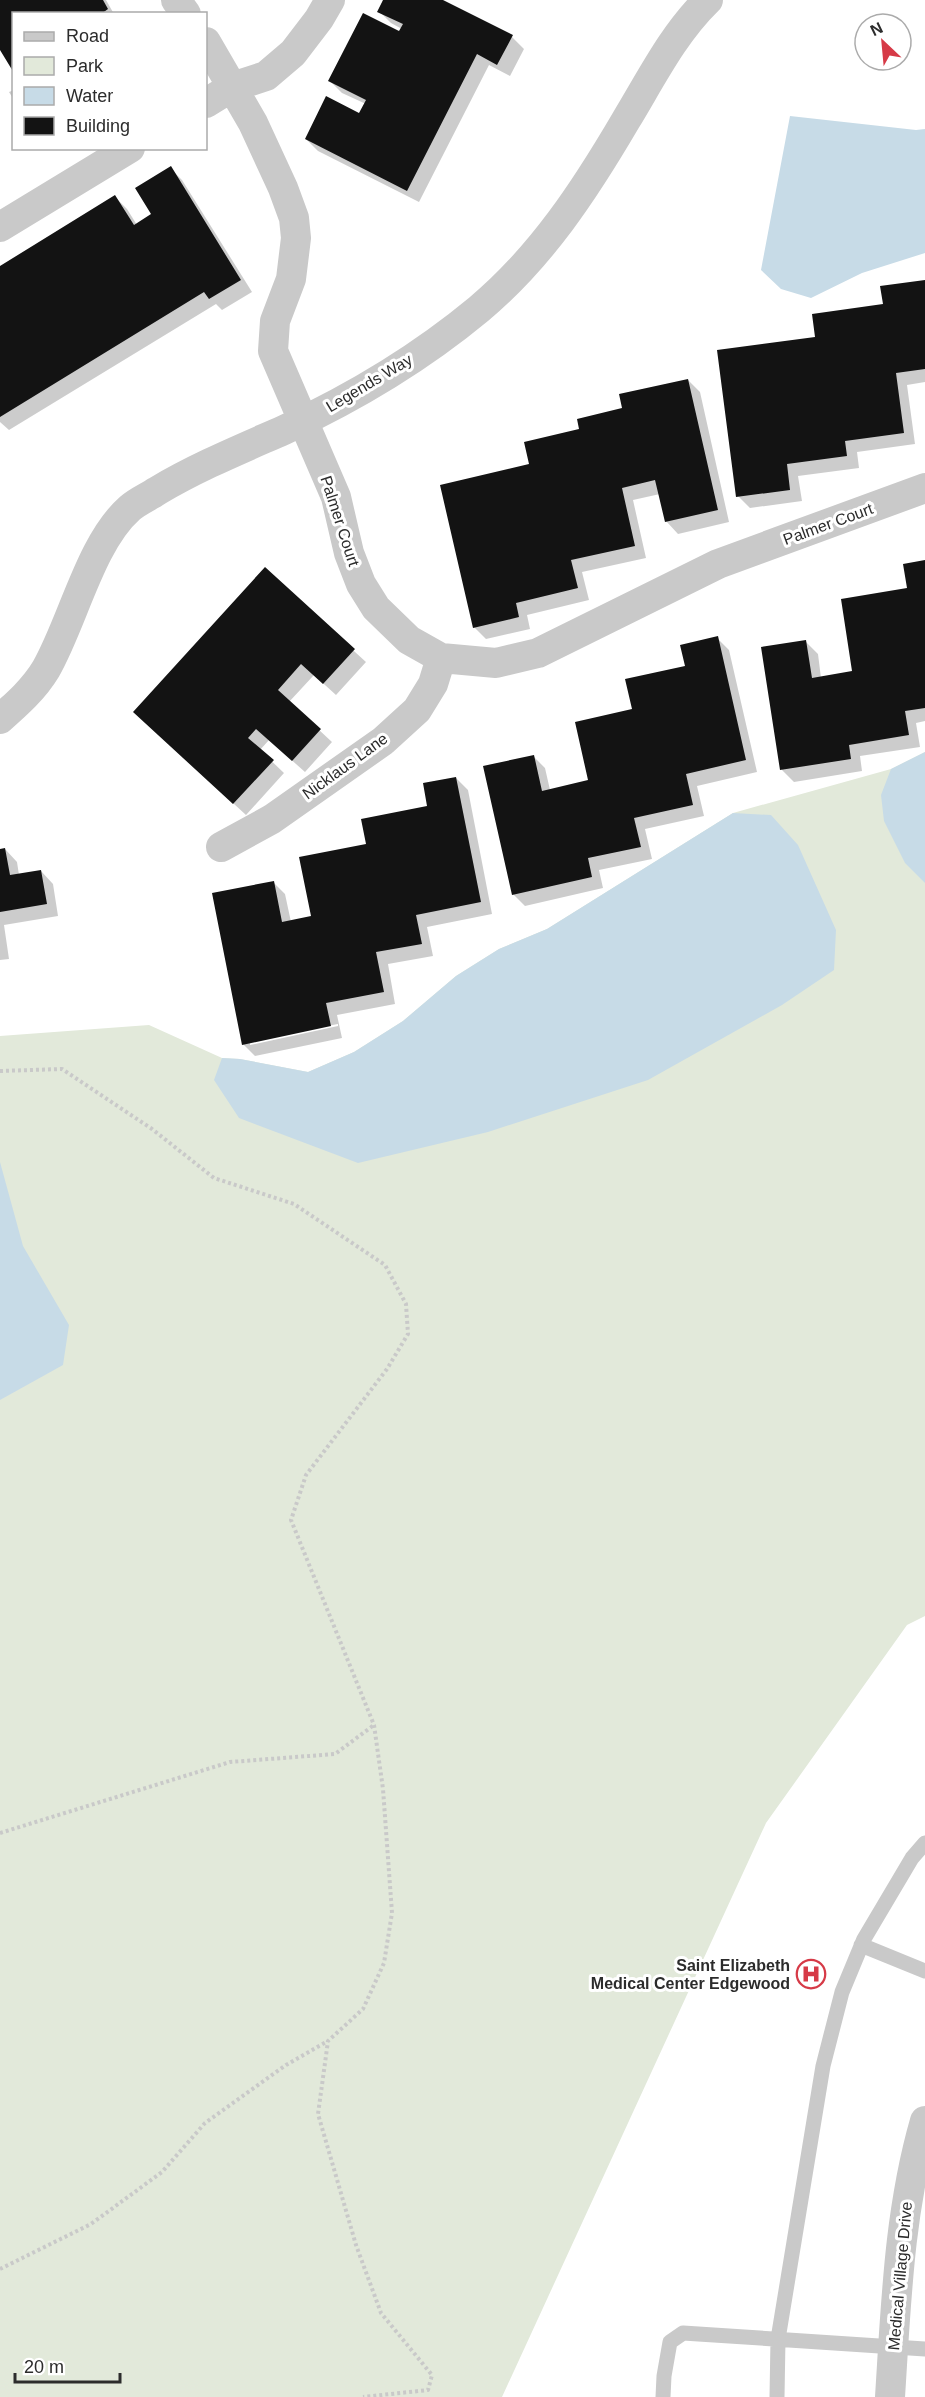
<svg xmlns="http://www.w3.org/2000/svg" width="925" height="2397" viewBox="0 0 925 2397" font-family="Helvetica,sans-serif">
<style>
.green{fill:#e2e9da}
.water{fill:#c7dbe7}
.shadow{fill:#0003;fill-rule:evenodd}
.building{fill:#131313}
.lines{fill:none;stroke-linecap:round;stroke-linejoin:round}
.path{stroke:#c9c9c9;stroke-width:4;stroke-dasharray:3 3;stroke-linecap:butt}
.service{stroke:#c9c9c9;stroke-width:15}
.minor{stroke:#c9c9c9;stroke-width:30}
.labels{text-anchor:middle;dominant-baseline:central;stroke-width:6;stroke-linejoin:round;paint-order:stroke}
.street-label{font-size:16px;fill:#2c2c2c;stroke:#fff}
.poi-label{font-size:16px;font-weight:bold;fill:#2c2c2c;stroke:#fff;text-anchor:end}
</style>
<rect width="100%" height="100%" fill="#fff"/>
<!-- green -->
<path class="green" d="M925,752V1616L907,1625L766,1823L502,2397H0V1036L149,1025L222,1058L240,1059L308,1072L354,1052L403,1021L456,976L499,949L547,929L733,813L891,769Z"/>
<!-- water -->
<path class="water" d="M790,116L916,130L925,129V253L862,273L811,298L781,289L761,270Z
M925,752V883L905,863L884,821L881,795L891,769Z
M733,813L771,815L798,845L836,930L834,970L782,1005L648,1080L488,1132L358,1163L239,1118L214,1080L222,1058L240,1059L308,1072L354,1052L403,1021L456,976L499,949L547,929Z
M0,1162L23,1246L69,1325L63,1365L0,1400Z"/>
<!-- shadow -->
<path class="shadow" d="M0,0H106L114,14H14L0,47Z
M385,0H439L512,37L524,49L510,76L489,65L419,202L318,151L306,139L360,115L366,104L342,93L330,81L400,33L402,29L391,23L379,11Z
M14,90V100L9,92Z
M170,168L182,180L252,292L222,310L216,304L9,430L0,422V268L115,197L127,209L137,225L153,215Z
M925,281V382L907,385L915,444L857,452L859,468L798,476L802,501L750,508L738,496L817,338L885,306Z
M688,380L700,392L729,522L678,534L666,521L660,494L633,500L646,558L582,572L589,600L527,615L530,629L486,639L474,627L531,465L581,430Z
M925,562V721L916,723L920,747L860,756L862,771L794,782L782,770L806,642L818,654L821,678L854,672Z
M265,570L366,662L336,695L314,675L289,702L332,742L305,772L269,740L260,750L284,773L246,815L147,724Z
M717,638L729,650L757,772L697,786L704,816L645,829L652,859L599,870L603,888L525,906L513,894L533,756L545,768L550,790L590,781L634,710L687,667Z
M456,778L468,790L492,914L427,927L433,956L388,964L395,1004L337,1015L342,1038L255,1056L243,1044L273,882L285,894L291,922L313,917L368,845L429,807ZM338,1024V1026L250,1045V1041Z
M5,849L17,862L19,875L41,871L53,884L58,916L4,925L9,959L0,960V850Z"/>
<!-- building -->
<path class="building" d="M0,0H103L108,9L101,14H14V73L0,50Z
M383,0H443L513,35L497,65L477,54L407,191L305,139L326,96L359,113L366,100L328,81L363,13L399,31L403,24L377,12Z
M171,166L241,280L209,299L204,292L0,417V266L115,195L134,225L151,214L135,188Z
M925,280V369L896,373L904,433L845,441L847,456L787,464L790,490L736,497L717,350L815,337L812,314L883,304L880,286Z
M688,379L718,510L665,522L655,480L622,488L635,546L571,560L578,588L516,603L519,617L473,628L440,485L529,464L524,442L579,429L577,419L622,408L619,394Z
M925,560V708L905,711L909,735L849,745L851,759L780,770L761,647L806,640L812,678L852,671L841,599L907,588L903,564Z
M265,567L355,649L323,684L301,664L278,690L321,729L292,761L256,729L248,738L274,760L233,804L133,712Z
M718,636L746,760L686,774L693,805L634,818L641,847L588,858L592,877L512,895L483,766L534,755L542,791L588,780L575,722L632,709L625,679L685,666L680,645Z
M456,777L481,902L416,915L422,944L376,952L384,992L326,1003L331,1026L242,1045L212,893L274,881L282,922L311,916L299,857L366,844L361,819L427,806L423,783Z
M5,848L10,875L41,870L47,904L0,912V849Z"/>
<g class="lines">
<!-- path -->
<path class="path" d="M0,1071L62,1069L152,1129L214,1178L294,1204L385,1265L406,1304L408,1334L387,1369L306,1475L291,1520L374,1725L383,1789L392,1913L384,1963L363,2009L328,2041L318,2114L356,2245L381,2313L432,2375L428,2390L363,2397
M0,1833L230,1762L335,1754L374,1725
M0,2269L91,2224L162,2172L205,2123L286,2065L328,2041"/>
<!-- service -->
<path class="service" d="M861,1945L925,1971
M663,2397L664,2376L670,2342L683,2333L925,2349
M777,2397L778,2339L823,2066L842,1992L864,1939L912,1858L925,1843"/>
<!-- minor -->
<path class="minor" d="M176,0L186,14
M206,42L253,123L283,188L294,218L296,238L291,279L275,321L273,351L336,497L349,553L361,584L376,608L409,640L441,658L496,663L538,653L718,564L925,488
M206,103L232,87L266,76L293,53L319,19L330,0
M0,227L130,148
M0,719C17,704 34,689 46,669C73,622 90,543 130,508C138,501 148,497 157,491C197,467 241,449 284,430C353,398 420,358 479,309C541,257 585,190 626,120C651,79 673,34 708,0
M221,847L272,819L383,741L417,710L433,684L441,658
M890,2397C896,2304 899,2211 925,2121"/>
</g>
<!-- icons -->
<defs>
<g id="hospital-ring" transform="scale(1.5)"><circle r="9.5" fill="#fff" stroke="#d63a47" stroke-width="1.5"/><path d="M-5-5h3v3.5h4V-5h3V5h-3V1.5h-4V5h-3Z" fill="#d63a47"/></g>
</defs>
<g fill-rule="evenodd">
<use href="#hospital-ring" x="811" y="1974"/>
</g>
<g class="labels">
<!-- street labels -->
<g class="street-label">
<text transform="translate(369 383) rotate(-31)">Legends Way</text>
<text transform="translate(340 521) rotate(72)">Palmer Court</text>
<text transform="translate(828 524) rotate(-20)">Palmer Court</text>
<text transform="translate(345 766) rotate(-36)">Nicklaus Lane</text>
<text transform="translate(900 2276) rotate(-85)">Medical Village Drive</text>
</g>
<!-- poi labels -->
<g class="poi-label">
<text x="790" y="1965">Saint Elizabeth<tspan x="790" dy="18">Medical Center Edgewood</tspan></text>
</g>
</g>
<!-- legend -->
<rect x="12" y="12" width="195" height="138" fill="#ffffff" stroke="#ababab" stroke-width="1.5"/>
<rect x="24" y="32" width="30" height="9" fill="#c9c9c9" stroke="#ababab" stroke-width="1.5"/>
<text x="66" y="42" font-size="18" fill="#2c2c2c">Road</text>
<rect x="24" y="57" width="30" height="18" fill="#e2e9da" stroke="#ababab" stroke-width="1.5"/>
<text x="66" y="72" font-size="18" fill="#2c2c2c">Park</text>
<rect x="24" y="87" width="30" height="18" fill="#c7dbe7" stroke="#ababab" stroke-width="1.5"/>
<text x="66" y="102" font-size="18" fill="#2c2c2c">Water</text>
<rect x="24" y="117" width="30" height="18" fill="#131313" stroke="#ababab" stroke-width="1.5"/>
<text x="66" y="132" font-size="18" fill="#2c2c2c">Building</text>
<!-- north arrow -->
<g transform="translate(883 42) rotate(334)"><circle r="28" fill="#ffffff" stroke="#ababab" stroke-width="1.5"/>
<path d="M0-4.5L10 22L0 15L-10 22Z" fill="#d63a47"/>
<text y="-9" font-size="16" font-weight="bold" text-anchor="middle" fill="#2c2c2c">N</text>
</g>
<!-- scale -->
<path d="M15 2373v9h105v-9" fill="none" stroke="#2c2c2c" stroke-width="3"/>
<text x="24" y="2373" font-size="18" fill="#2c2c2c" stroke="#ffffff" stroke-width="4.5" paint-order="stroke">20 m</text>
</svg>
